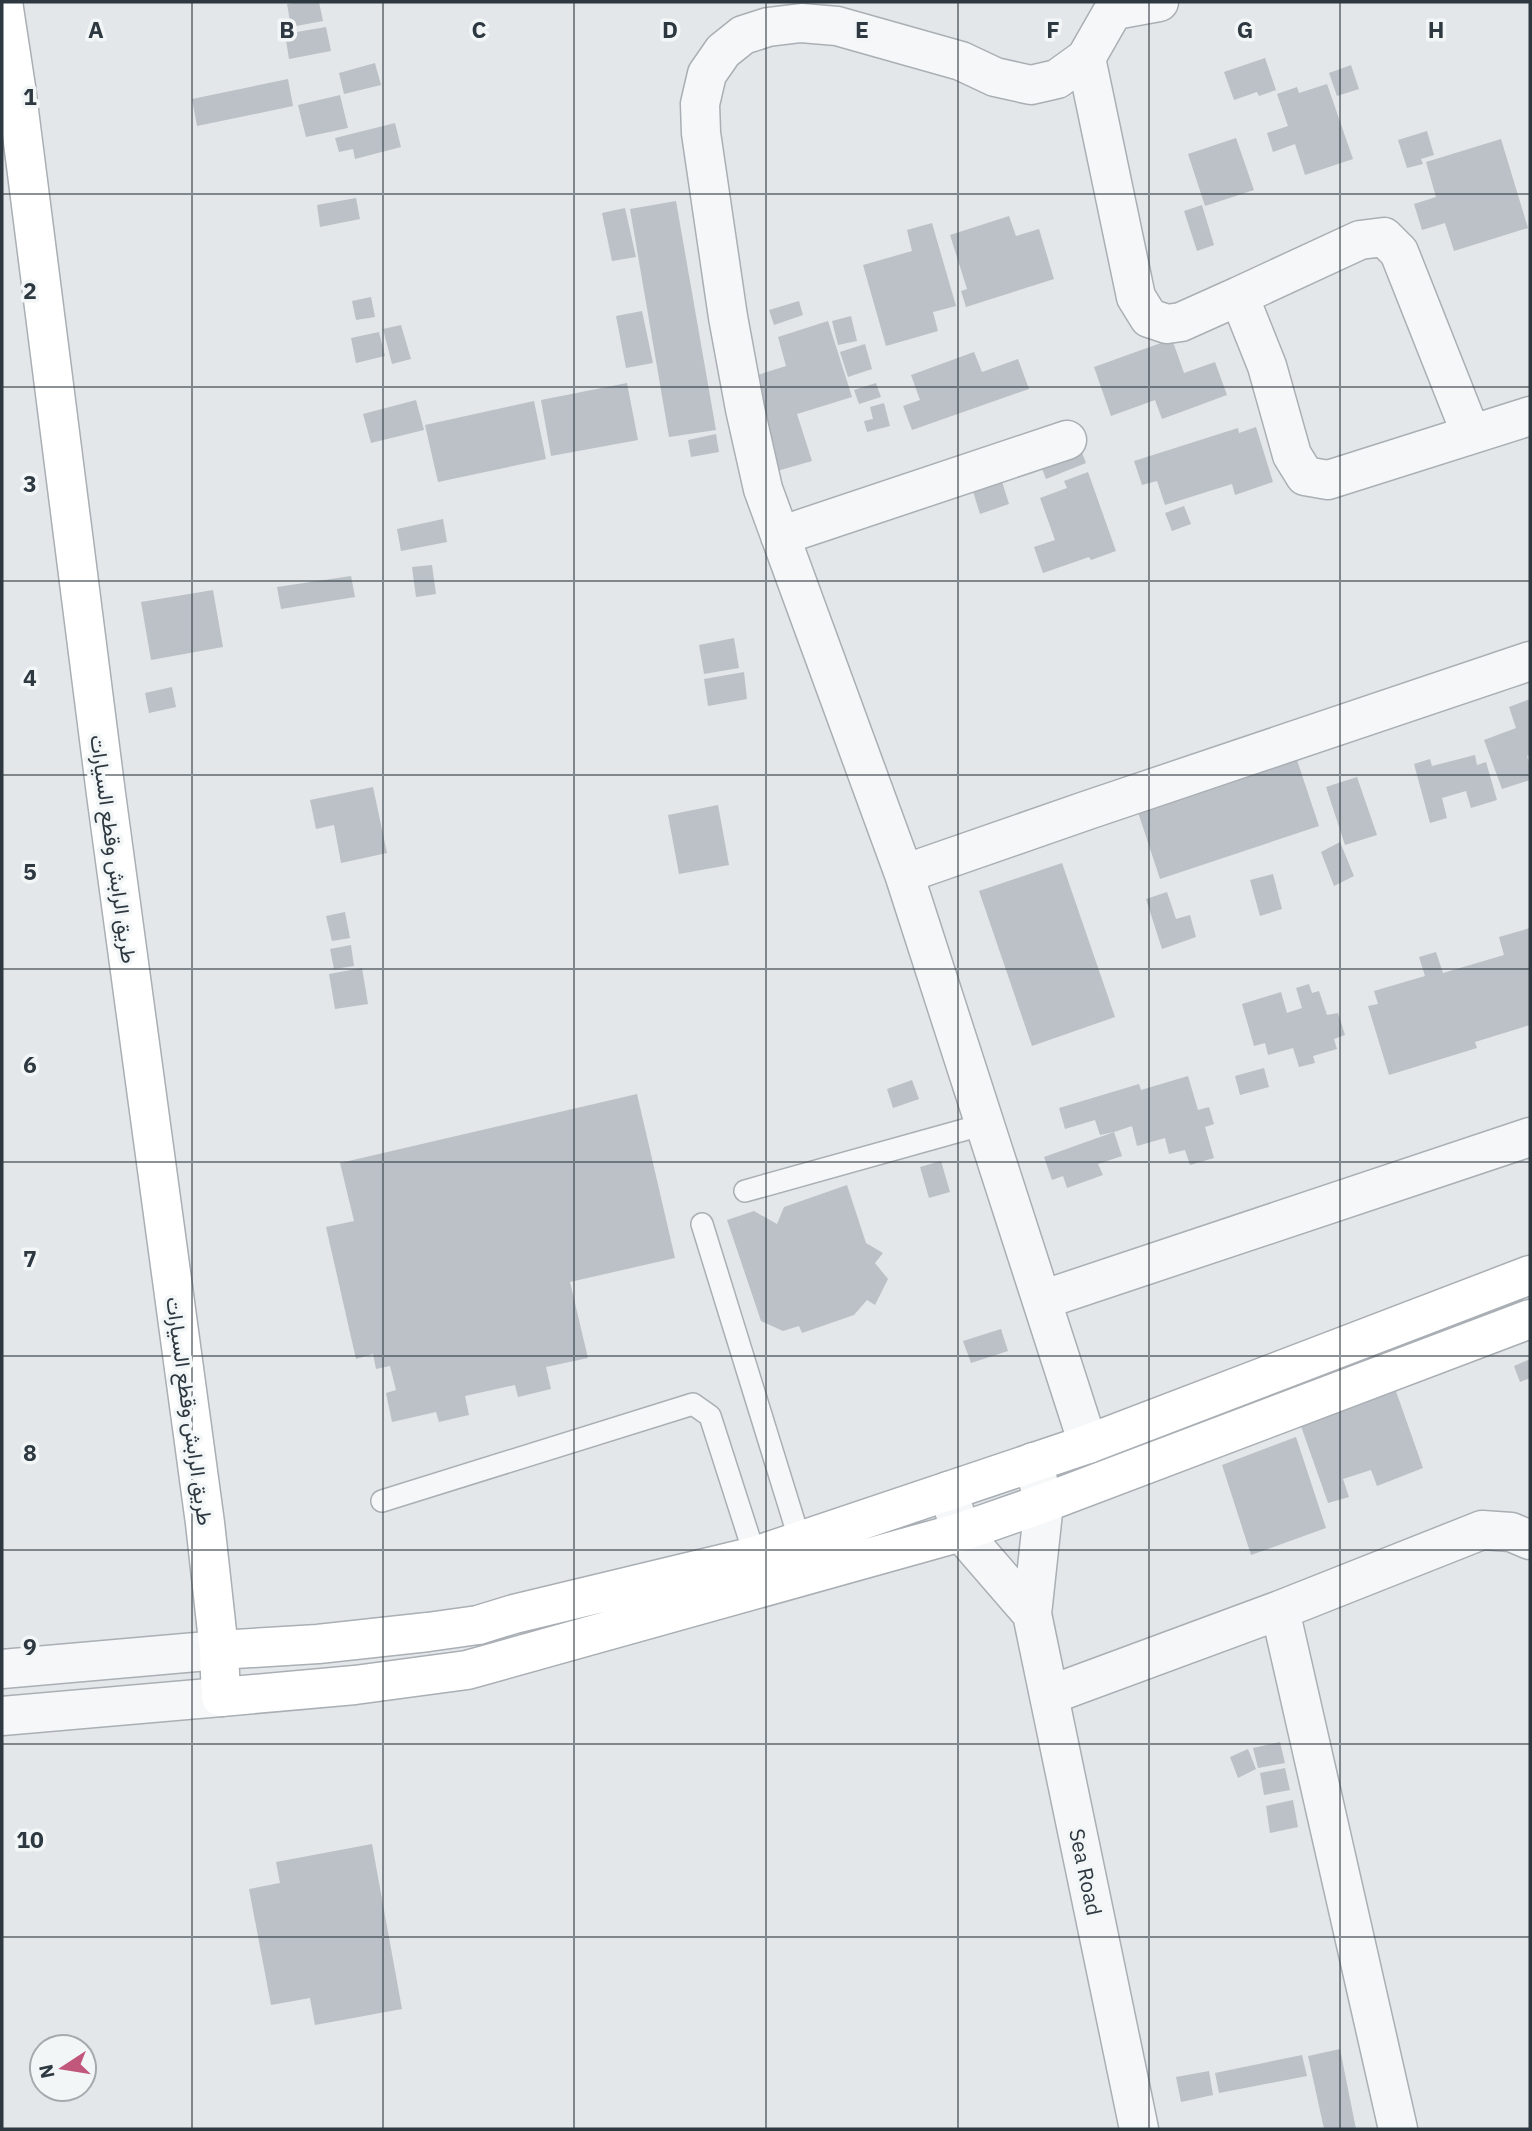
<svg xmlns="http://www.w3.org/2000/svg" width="1532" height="2131" viewBox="0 0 1532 2131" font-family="'IBM Plex Sans',Vazirmatn,sans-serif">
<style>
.building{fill:#bbc1c6}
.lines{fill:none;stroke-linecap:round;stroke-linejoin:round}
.service-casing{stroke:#a9afb4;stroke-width:24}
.minor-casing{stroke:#a9afb4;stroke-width:41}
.tertiary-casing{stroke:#a9afb4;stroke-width:41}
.secondary-casing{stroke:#a9afb4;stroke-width:41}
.service{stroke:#f6f7f8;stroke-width:21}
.minor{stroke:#f6f7f8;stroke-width:38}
.tertiary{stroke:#f6f7f8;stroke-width:38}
.secondary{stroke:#fff;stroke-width:38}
.grid{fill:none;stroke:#2d3840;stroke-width:2;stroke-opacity:0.55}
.labels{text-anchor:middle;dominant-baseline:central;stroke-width:7;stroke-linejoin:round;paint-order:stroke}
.street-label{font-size:21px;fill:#2d3840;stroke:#f3f6f7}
.grid-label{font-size:23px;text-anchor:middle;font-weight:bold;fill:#2d3840;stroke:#f3f6f7;stroke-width:7;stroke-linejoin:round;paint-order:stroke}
</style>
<rect width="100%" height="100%" fill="#e3e7ea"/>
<!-- building -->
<path class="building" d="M300,2H319L323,21L291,27L287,4Z
M326,27L331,51L289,59L285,34Z
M1265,58L1276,90L1259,96L1257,92L1234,100L1224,72Z
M375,63L381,85L344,94L339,73Z
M1351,65L1359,89L1337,96L1329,73Z
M288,79L293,106L197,126L192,99Z
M1327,84L1353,159L1305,175L1295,144L1273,152L1267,133L1288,126L1277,94L1297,87L1299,93Z
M340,95L348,128L306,137L298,105Z
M395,123L401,147L355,159L353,149L339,152L335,138Z
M1427,131L1434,155L1421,159L1423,164L1407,168L1398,140Z
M1236,138L1254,190L1205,206L1188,154Z
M1501,139L1528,228L1454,251L1445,223L1422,230L1414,204L1436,197L1426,162Z
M356,198L360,219L320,227L317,205Z
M676,201L716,430L669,437L630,209Z
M1202,205L1214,245L1197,251L1184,211Z
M625,208L636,257L612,261L602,213Z
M1009,216L1016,236L1039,229L1054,279L966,307L961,291L967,289L950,235Z
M932,223L956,306L933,312L938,331L886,346L863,265L912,251L907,230Z
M371,297L375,317L356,320L352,301Z
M799,301L803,315L774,325L769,310Z
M642,311L653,363L626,368L616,316Z
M851,316L857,341L838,345L832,321Z
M828,321L852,397L797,414L812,461L777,471L748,378L786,366L778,337Z
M401,325L411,359L392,364L383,329Z
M379,332L385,356L356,363L351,338Z
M1172,339L1184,373L1215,362L1227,395L1162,419L1155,400L1111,416L1094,367Z
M865,344L872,369L848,377L840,352Z
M974,352L982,372L1018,359L1029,389L912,430L903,406L920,400L911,375Z
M627,383L638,440L551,456L541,400Z
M876,383L881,397L859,404L854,390Z
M416,400L424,430L371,443L363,414Z
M534,401L546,459L438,482L425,425Z
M884,403L890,426L867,432L864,421L873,419L870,407Z
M1256,427L1273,482L1235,495L1232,484L1165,505L1157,481L1142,485L1134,461L1238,428L1239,433Z
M716,434L719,452L691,457L688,440Z
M1076,437L1086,463L1046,479L1036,453Z
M1088,472L1116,551L1091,560L1089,557L1043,573L1034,547L1055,540L1040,498L1067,488L1064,481Z
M1000,475L1009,504L980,514L971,485Z
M1184,506L1191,524L1172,531L1165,513Z
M443,519L447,542L401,551L397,529Z
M432,565L436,594L416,597L412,567Z
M351,576L355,597L281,609L277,587Z
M213,590L223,647L151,660L141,602Z
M734,638L739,668L704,674L699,645Z
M744,672L747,699L708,706L704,679Z
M172,687L176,707L149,713L145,693Z
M1530,699V755L1527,756L1530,765V780L1502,789L1484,740L1516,728L1509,707Z
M1287,730L1319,826L1160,879L1135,803Z
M1475,755L1477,765L1486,762L1497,800L1471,808L1466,791L1442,798L1447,818L1430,823L1414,764L1430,759L1432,766Z
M1357,777L1377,835L1345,845L1326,787Z
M373,787L387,853L341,863L334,825L316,829L310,800Z
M718,805L729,865L679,874L668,815Z
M1340,842L1354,876L1334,886L1321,852Z
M1062,863L1115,1017L1032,1046L979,891Z
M1273,874L1282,909L1260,916L1250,880Z
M1167,892L1176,919L1190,915L1196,937L1162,949L1146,899Z
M345,912L350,938L332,941L326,916Z
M1530,928V1025L1475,1042L1477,1048L1389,1075L1368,1006L1378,1004L1374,991L1425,976L1419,957L1436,952L1443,973L1504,955L1499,937Z
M351,945L354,966L334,969L330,949Z
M362,968L368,1004L335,1009L329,974Z
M1309,984L1312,993L1319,991L1327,1015L1338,1013L1345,1035L1334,1039L1337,1049L1313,1056L1315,1063L1299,1067L1293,1048L1268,1055L1265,1043L1254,1046L1242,1004L1281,992L1287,1013L1302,1008L1296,988Z
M1264,1068L1269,1087L1240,1095L1235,1076Z
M1188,1076L1198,1110L1209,1107L1214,1124L1205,1127L1214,1158L1190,1165L1185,1150L1169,1154L1165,1138L1137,1146L1132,1126L1114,1132L1100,1135L1095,1120L1065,1129L1059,1108L1139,1084L1141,1090Z
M912,1080L919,1099L893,1108L887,1089Z
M637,1094L675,1258L570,1282L588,1358L546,1367L551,1389L518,1397L515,1385L465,1396L469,1415L439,1422L436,1412L392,1422L386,1393L396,1390L390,1366L376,1369L373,1354L356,1359L326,1227L354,1221L340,1163Z
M1114,1132L1122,1156L1098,1164L1103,1175L1067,1188L1063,1176L1052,1180L1044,1157Z
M941,1161L950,1192L929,1198L920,1167Z
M847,1185L866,1243L883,1253L875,1263L888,1279L875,1305L867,1300L854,1315L802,1333L799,1326L783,1331L761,1321L727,1220L754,1211L777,1224L784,1207Z
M1001,1329L1008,1351L971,1363L963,1341Z
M1530,1359V1378L1520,1382L1514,1366Z
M1391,1377L1423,1468L1377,1486L1371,1470L1343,1479L1349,1497L1328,1503L1296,1412Z
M1296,1437L1326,1528L1251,1555L1222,1465Z
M1280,1742L1285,1763L1258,1768L1253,1748Z
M1248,1749L1256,1769L1238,1778L1230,1757Z
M1285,1768L1290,1790L1264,1795L1260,1773Z
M1293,1800L1298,1827L1270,1833L1266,1806Z
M372,1844L402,2009L315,2025L310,1998L271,2005L249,1889L280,1883L276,1862Z
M1340,2049L1356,2129H1324L1308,2056Z
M1302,2055L1307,2076L1219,2093L1215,2073Z
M1209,2071L1213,2095L1181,2102L1176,2077Z"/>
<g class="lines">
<!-- service casing -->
<g class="service-casing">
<path id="service" d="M745,1191L985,1124
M702,1224L800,1541
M382,1501L693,1404L710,1416L755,1556"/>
</g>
<!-- minor casing -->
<g class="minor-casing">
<path id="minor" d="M1115,10L1159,2
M1086,58L1136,297L1149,318L1167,324L1181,322L1239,296L1267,366L1292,455L1305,476L1328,480L1530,416
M1239,296L1360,240L1384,237L1399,252L1471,434
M780,536L1067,440
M904,874L763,489L745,409L728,317L701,133L700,104L707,74L723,51L743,35L768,27L801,23L837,26L961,61L995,77L1031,85L1057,79L1086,58L1118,2
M1042,1300L1530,1137
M1088,1444L904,874L1088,810L1530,661
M1280,1610L1482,1530L1511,1532L1530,1540
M2,1669L219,1650
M1050,1695L1280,1610L1398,2129
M2,1716L221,1697"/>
</g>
<!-- tertiary casing -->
<g class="tertiary-casing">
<path id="tertiary" d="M1033,1462L1044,1503L1032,1614L1139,2129
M948,1491L961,1532L1032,1614"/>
</g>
<!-- secondary casing -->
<g class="secondary-casing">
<path id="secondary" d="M3,2L16,87L106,794L205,1523L219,1650L221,1697L355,1685L467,1670L961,1532L1044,1503L1530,1319
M219,1650L318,1644L428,1632L478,1625L514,1614L755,1556L1088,1444L1530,1275"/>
</g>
<!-- service -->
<use href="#service" class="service"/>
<!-- minor -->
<use href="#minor" class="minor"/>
<!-- tertiary -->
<use href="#tertiary" class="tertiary"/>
<!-- secondary -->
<use href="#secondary" class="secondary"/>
</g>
<!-- grid -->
<path class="grid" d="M192,2V2129M383,2V2129M574,2V2129M766,2V2129M958,2V2129M1149,2V2129M1340,2V2129M2,194H1530M2,387H1530M2,581H1530M2,775H1530M2,969H1530M2,1162H1530M2,1356H1530M2,1550H1530M2,1744H1530M2,1937H1530"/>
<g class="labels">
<!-- street labels -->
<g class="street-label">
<text transform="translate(114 849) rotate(82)">طريق الرابش وقطع السيارات</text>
<text transform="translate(190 1411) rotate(82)">طريق الرابش وقطع السيارات</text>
<text transform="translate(1086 1872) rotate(78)">Sea Road</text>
</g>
</g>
<g class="grid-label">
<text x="96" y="38">A</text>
<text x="287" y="38">B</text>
<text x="479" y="38">C</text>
<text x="670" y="38">D</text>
<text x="862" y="38">E</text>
<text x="1053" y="38">F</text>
<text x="1245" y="38">G</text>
<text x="1436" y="38">H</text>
<text x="30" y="105">1</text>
<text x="30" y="299">2</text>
<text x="30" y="492">3</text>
<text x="30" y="686">4</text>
<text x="30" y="880">5</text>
<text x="30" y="1073">6</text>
<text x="30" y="1267">7</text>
<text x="30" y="1461">8</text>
<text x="30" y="1655">9</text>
<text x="30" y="1848">10</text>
</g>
<!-- border -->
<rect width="1532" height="2131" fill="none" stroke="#2d3840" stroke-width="7"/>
<!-- north arrow -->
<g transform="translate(63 2068) rotate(258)"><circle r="33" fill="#f3f6f7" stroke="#a4aaae" stroke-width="2"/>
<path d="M0-5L12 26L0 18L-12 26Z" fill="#c1577b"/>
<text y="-10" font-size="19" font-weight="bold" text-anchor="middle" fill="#2d3840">N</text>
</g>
</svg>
